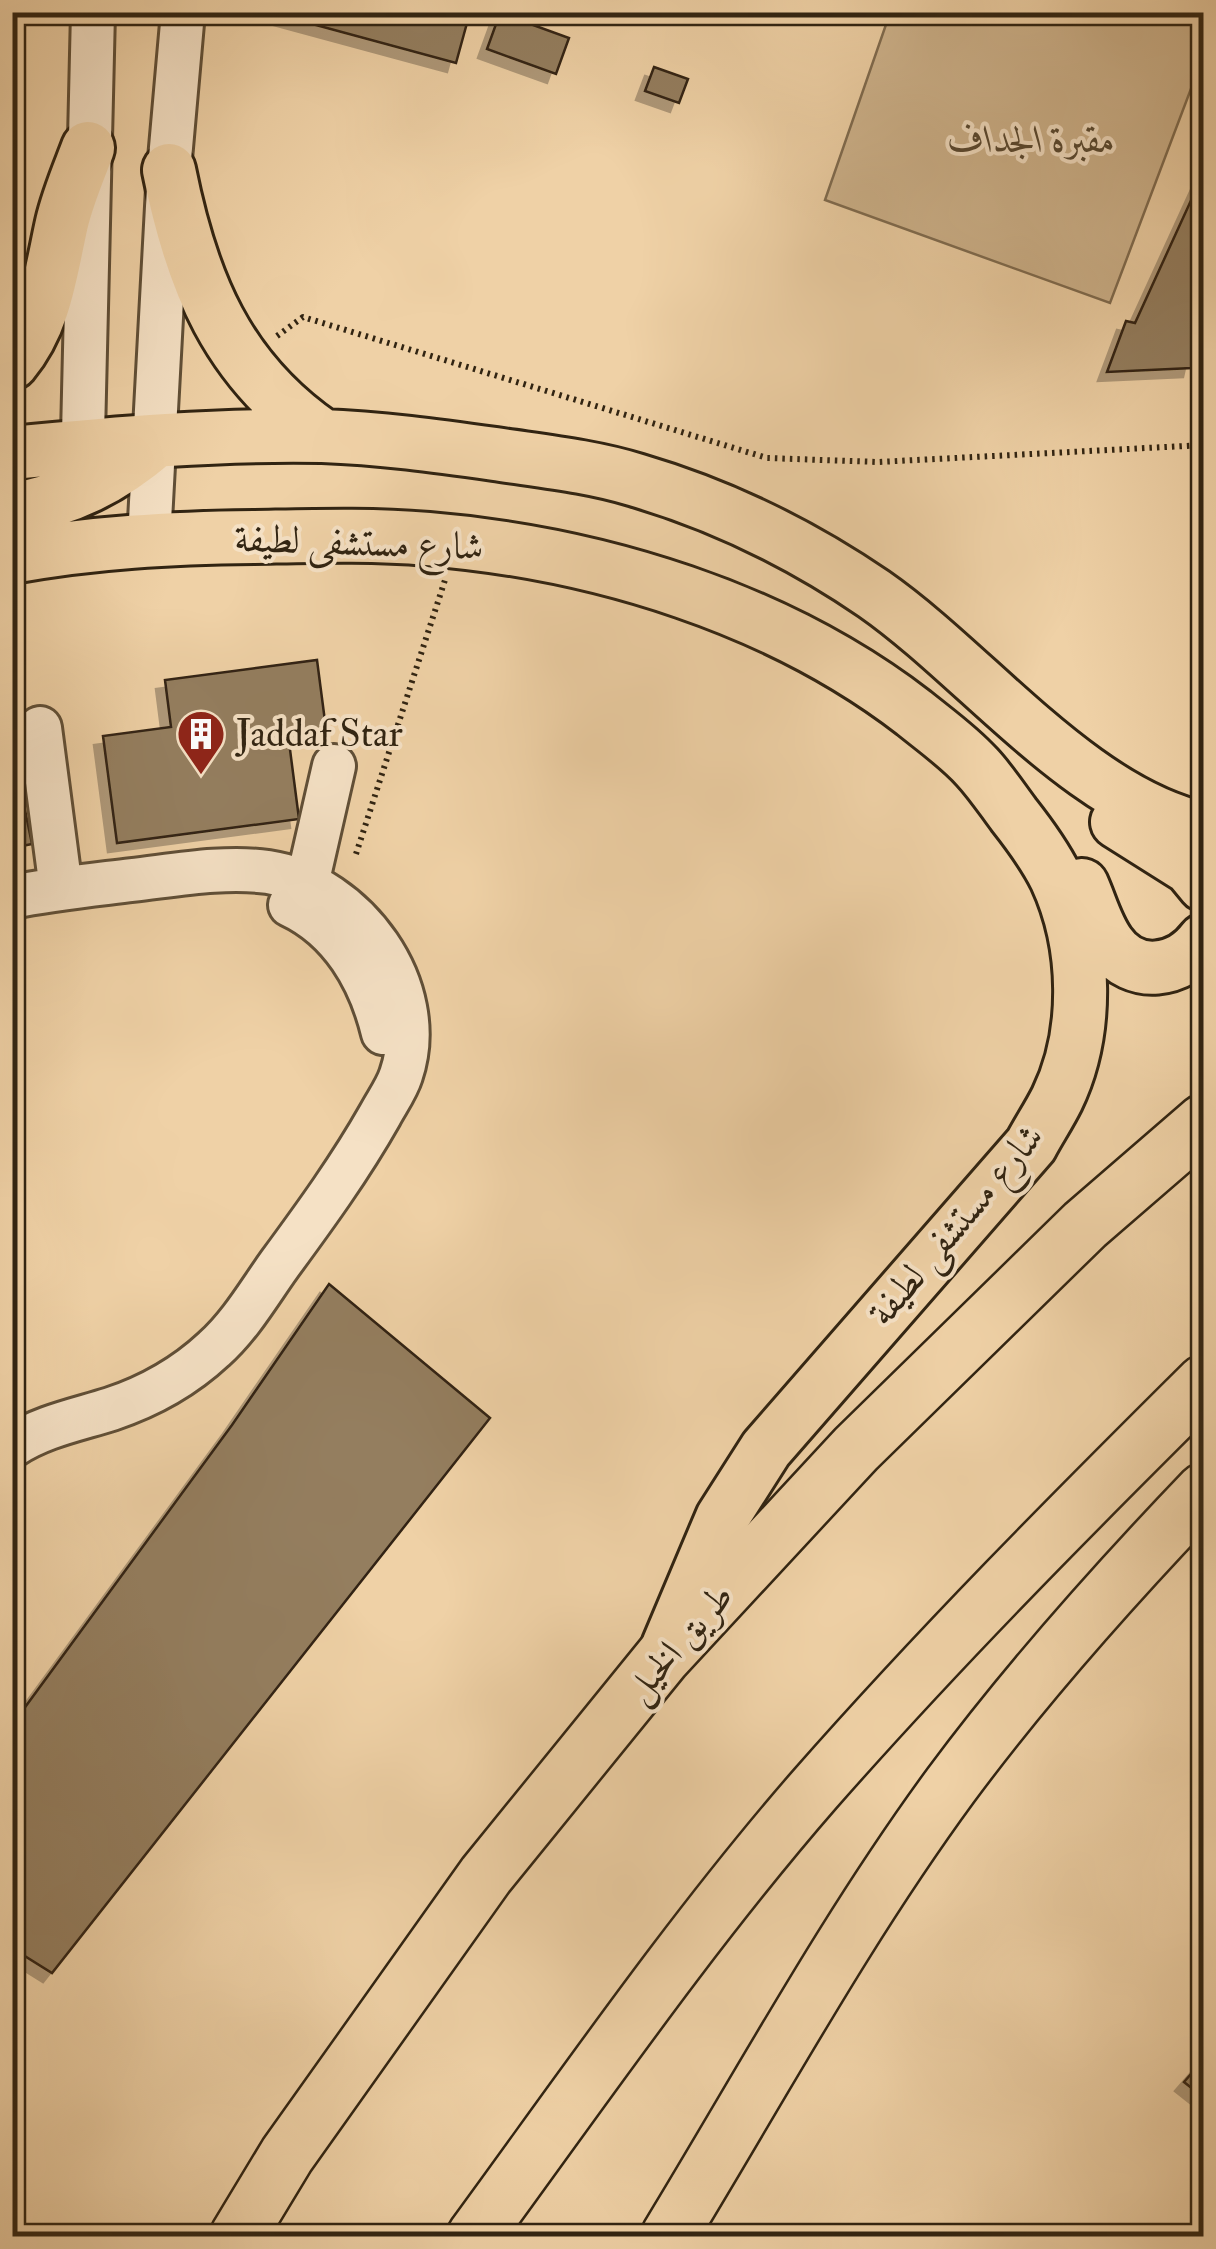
<svg xmlns="http://www.w3.org/2000/svg" width="1216" height="2249" viewBox="0 0 1216 2249" font-family="'IM FELL Double Pica',Amiri,serif">
<style>
.green{fill:#cfb48d;stroke:#806c50;stroke-width:2.5}
.building{fill:#947e5f;stroke:#312412;stroke-width:2.5;filter:url(#shadow)}
.lines{fill:none;stroke-linecap:round;stroke-linejoin:round}
.minor-casing{stroke:#604f37;stroke-width:48}
.major-casing{stroke:#312412;stroke-width:58}
.highway-casing{stroke:#312412;stroke-width:60}
.path{stroke:#312412;stroke-width:6;stroke-dasharray:2.5 5;stroke-linecap:butt}
.minor{stroke:#f5e1c5;stroke-width:42}
.major{stroke:#efd1a6;stroke-width:52}
.highway{stroke:#efd1a6;stroke-width:55}
.labels{text-anchor:middle;dominant-baseline:central;stroke-width:8;stroke-linejoin:round;paint-order:stroke}
.park-label{font-size:38px;font-style:italic;fill:#584831;stroke:#f5e1c5}
.street-label{font-size:38px;fill:#312412;stroke:#f5e1c5}
.poi-label{font-size:38px;fill:#312412;stroke:#f5e1c5;text-anchor:start}
</style>
<defs>
<filter id="shadow"><feDropShadow dx="-9" dy="9" stdDeviation="0" flood-color="#0004"/></filter>
</defs>
<rect width="100%" height="100%" fill="#efd1a6"/>
<filter id="stains"><feTurbulence type="fractalNoise" baseFrequency=".002" numOctaves="4"/><feColorMatrix values="0 0 0 0 .2 0 0 0 0 .09 0 0 0 0 .02 0 0 0 .5 -.17"/></filter>
<radialGradient id="worn" r=".72"><stop offset=".6" stop-color="#630" stop-opacity="0"/><stop offset="1" stop-color="#630" stop-opacity=".3"/></radialGradient>
<!-- green -->
<path class="green" d="M890,13H1203V57L1110,303L825,200Z"/>
<!-- building -->
<path class="building" d="M268,12H470L456,63Z
M500,13L569,38L556,74L487,49Z
M654,67L688,79L679,103L645,91Z
M1204,172V353L1196,350L1192,368L1107,372L1126,321L1135,323Z
M317,660L326,729L288,734L299,819L117,843L103,736L171,727L165,680Z
M12,747L32,844L12,848Z
M329,1284L490,1418L52,1973L12,1948V1725L232,1425Z
M1204,2059V2098L1184,2082Z"/>
<g class="lines">
<!-- minor casing -->
<g class="minor-casing">
<path id="minor" d="M82,477L93,12
M149,539L169,170L183,12
M40,728L61,889
M307,884L334,766
M12,897C52,889 92,885 132,880C176,875 224,866 268,872C355,885 431,987 401,1075C397,1088 387,1102 380,1115C350,1168 315,1216 279,1265C259,1293 240,1326 214,1349C184,1377 150,1396 111,1409C76,1420 43,1426 12,1446
M290,905C341,929 370,979 383,1033"/>
</g>
<!-- major casing -->
<g class="major-casing">
<path id="major" d="M169,170C191,281 227,370 323,436
M12,363C46,322 51,272 62,223C68,197 79,172 88,148
M12,453C115,443 219,434 322,436C380,438 438,446 495,454C541,461 591,466 636,480C721,505 801,544 874,594C976,665 1080,802 1204,829
M12,509C69,501 113,478 156,441
M12,557C93,542 172,538 254,537C312,536 370,534 428,539C598,553 778,608 914,713C935,730 959,747 977,767C991,782 1002,799 1014,815C1029,834 1045,856 1056,878C1087,945 1089,1033 1057,1099C1049,1115 1039,1130 1031,1145L766,1449L722,1518L668,1646
M1117,822L1190,868L1204,885
M1082,885C1091,905 1096,926 1109,944C1134,980 1180,972 1204,940"/>
</g>
<!-- highway casing -->
<g class="highway-casing">
<path id="highway" d="M238,2236L287,2155L486,1875L663,1657L856,1449L1085,1225L1204,1122
M475,2236C584,2087 693,1929 815,1789C939,1648 1071,1515 1204,1383
M669,2236C761,2085 846,1928 951,1785C1028,1681 1114,1585 1204,1491"/>
</g>
<!-- path -->
<path class="path" d="M277,336L303,317L767,458L878,462L1204,445
M356,854L445,580"/>
<!-- minor -->
<use href="#minor" class="minor"/>
<!-- major -->
<use href="#major" class="major"/>
<!-- highway -->
<use href="#highway" class="highway"/>
</g>
<!-- icons -->
<defs>
<g id="building-pin" transform="scale(2.5)"><path d="M0 17L-7.5 6A9.5 9.5 0 1 1 7.5 6Z" fill="#8f2418" stroke="#f5e1c5"/><path d="M-4-6H4V6H1V3H-1V6H-4ZM-2.5-4.3h1.7v1.8h-1.7ZM.8-4.3h1.7v1.8H.8ZM-2.5-1h1.7V.8h-1.7ZM.8-1h1.7V.8H.8Z" fill="#fff"/></g>
</defs>
<g fill-rule="evenodd">
<use href="#building-pin" x="201" y="734"/>
</g>
<g class="labels">
<!-- park labels -->
<g class="park-label">
<text x="1032" y="140">مقبرة الجداف</text>
</g>
<!-- street labels -->
<g class="street-label">
<text transform="translate(359 543) rotate(2)">شارع مستشفى لطيفة</text>
<text transform="translate(956 1225) rotate(-50)">شارع مستشفى لطيفة</text>
<text transform="translate(679 1643) rotate(-49)">طريق الخيل</text>
</g>
<!-- poi labels -->
<g class="poi-label">
<text x="236" y="734">Jaddaf Star</text>
</g>
</g>
<!-- margin -->
<rect width="1216" height="2249" fill="none" stroke="#efd1a6" stroke-width="50"/>
<rect x="15" y="15" width="1186" height="2219" fill="none" stroke="#312412" stroke-width="5"/>
<rect x="25" y="25" width="1166" height="2199" fill="none" stroke="#312412" stroke-width="2.5"/>
<rect width="100%" height="100%" filter="url(#stains)"/>
<rect width="100%" height="100%" fill="url(#worn)"/>
</svg>
